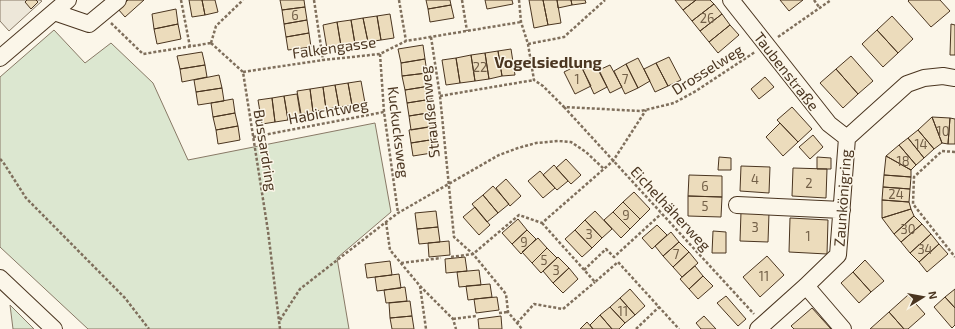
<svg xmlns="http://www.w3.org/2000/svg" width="955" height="329" viewBox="0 0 955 329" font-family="'Exo 2',sans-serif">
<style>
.green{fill:#dce7d0;stroke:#887966}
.parking{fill:#ede7d9;stroke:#887966}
.building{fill:#ecdcbc;stroke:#4a3520}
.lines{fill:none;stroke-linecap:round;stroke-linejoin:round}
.minor-casing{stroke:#4a3520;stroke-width:18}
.path{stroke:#7f6f5c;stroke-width:2.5;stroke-dasharray:3 2;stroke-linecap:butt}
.minor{stroke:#fbf6e9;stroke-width:16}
.labels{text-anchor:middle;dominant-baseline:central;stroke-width:3;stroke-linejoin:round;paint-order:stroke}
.number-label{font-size:13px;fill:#725f47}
.street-label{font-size:15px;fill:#4a3520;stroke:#fbf6e9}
.neighbourhood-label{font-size:16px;font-weight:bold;fill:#4a3520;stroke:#fbf6e9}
</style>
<rect width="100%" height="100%" fill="#fbf6e9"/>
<!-- green -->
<path class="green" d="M54,30L85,63L111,43L153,83L188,160L375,123L391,212L337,258L349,329H88L0,247V77Z
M10,305L34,329H13Z"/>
<!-- parking -->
<path class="parking" d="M0,0H40L42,1L9,31L0,21Z"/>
<!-- building -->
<path class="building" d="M27,0H36L38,2L31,9L25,2Z
M128,0H144L125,17L118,9Z
M189,0H202L205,15L192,17Z
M202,0H215L218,12L205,15Z
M280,0H304L305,7L282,10Z
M426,0H450L451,5L428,9Z
M485,0H512L513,4L487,9Z
M529,0H543L548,25L534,28Z
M543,0H557L561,23L548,25Z
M557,0H571L572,5L558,8Z
M571,0H585L586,3L572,5Z
M675,0H696L683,10Z
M696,0H710L714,4L692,21L683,10Z
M780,0H803L789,11Z
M909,0H940L950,11L931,27L908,1Z
M714,4L722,14L700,31L692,21Z
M451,5L454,18L430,22L428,9Z
M305,7L307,20L284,24L282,10Z
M176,9L178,24L154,29L152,14Z
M390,14L394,38L381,40L377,16Z
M722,14L730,25L709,42L700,31Z
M377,16L381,40L368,42L363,18Z
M892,16L913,39L898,53L877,30Z
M363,18L368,42L355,44L351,20Z
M307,20L309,33L286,37L284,24Z
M351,20L355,44L341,46L337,22Z
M337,22L341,46L327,49L323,25Z
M178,24L181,39L157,44L154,29Z
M951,24L955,25V55H950Z
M730,25L739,35L718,53L709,42Z
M877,30L898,53L883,67L862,44Z
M309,33L311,47L288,50L286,37Z
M423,45L425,59L401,63L398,49Z
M511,49L515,75L502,76L498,51Z
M498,51L502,76L489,79L485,53Z
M202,52L205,65L180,69L177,56Z
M485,53L489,79L475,81L471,55Z
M471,55L475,81L460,83L456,58Z
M851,56L873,81L858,94L836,69Z
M669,57L681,80L668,86L656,63Z
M456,58L460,83L446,85L442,60Z
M638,58L650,81L638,88L626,64Z
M425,59L427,73L402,76L401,63Z
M656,63L668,86L655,92L644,69Z
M580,64L591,86L575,94L564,72Z
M595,64L607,87L594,94L583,70Z
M626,64L638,88L625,94L614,71Z
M205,65L207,77L182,82L180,69Z
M610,65L622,87L610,93L599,70Z
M836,69L858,94L843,108L820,83Z
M427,73L430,86L405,90L402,76Z
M219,75L222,88L196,92L194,80Z
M765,77L774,87L759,99L751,89Z
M361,81L365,103L352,105L348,83Z
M348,83L352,105L339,107L335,85Z
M335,85L339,107L326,109L323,87Z
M430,86L432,99L407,103L405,90Z
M323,87L326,109L313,112L310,89Z
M222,88L224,101L198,105L196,92Z
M310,89L313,112L301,114L297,91Z
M297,94L301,118L288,120L284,96Z
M284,96L288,120L275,122L272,98Z
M272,98L275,122L262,124L258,100Z
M233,99L235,113L213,117L211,103Z
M432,99L434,112L409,116L407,103Z
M792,107L812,129L798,142L777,120Z
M434,112L436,126L411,130L409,116Z
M235,113L238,126L216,130L213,117Z
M932,117L942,143L934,149L918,130Z
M932,117L950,118L948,144L942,143Z
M950,118L955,119V144H948Z
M780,123L798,142L783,156L766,137Z
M238,126L240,140L218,144L216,130Z
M434,126L436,139L411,143L409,130Z
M918,130L934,149L924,158L908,138Z
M813,135L823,147L810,159L799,147Z
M908,138L924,158L916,165L899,145Z
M436,139L438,152L413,156L411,143Z
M899,145L916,165L911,170L886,156Z
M886,156L911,170V177L884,175Z
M719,157L731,158V170H718Z
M817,157L831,158V169H817Z
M566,159L581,175L571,184L556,168Z
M554,165L568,181L557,190L543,175Z
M741,166L770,167L769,193L740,191Z
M793,168L827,169L826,198L792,196Z
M540,171L555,188L543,198L528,181Z
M689,175L722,176V197L688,196Z
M884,175L911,177L910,189L883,187Z
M506,179L521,196L510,206L496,188Z
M493,186L509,204L498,213L483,195Z
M883,187L910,189L909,202L882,200Z
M634,192L650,209L640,219L623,202Z
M483,195L498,213L487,222L472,204Z
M688,196L722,197L721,217L688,216Z
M882,200L909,202L911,209L882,218Z
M623,202L640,219L630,229L613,212Z
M475,207L490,225L479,235L463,217Z
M911,209L914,216L894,234L882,218Z
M436,211L438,227L417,229L415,213Z
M595,211L612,229L602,238L585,220Z
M613,212L630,229L621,238L604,220Z
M741,212L769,213L768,242L740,241Z
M914,216L922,224L901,242L894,234Z
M790,218L828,220L827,254L789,252Z
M518,219L527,230L512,244L502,233Z
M585,220L602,238L592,248L575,230Z
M922,224L931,234L910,253L901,242Z
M657,225L667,235L652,249L642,238Z
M438,227L440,242L419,244L417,229Z
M527,230L536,239L521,254L512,244Z
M575,230L592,248L582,257L565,239Z
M713,231L726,232V253H712Z
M671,232L679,242L663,256L655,246Z
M931,234L939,244L919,262L910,253Z
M538,238L547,248L532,263L522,252Z
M449,241L450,255L429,257L428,243Z
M679,242L689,252L673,267L663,256Z
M939,244L948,254L927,272L919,262Z
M547,248L557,258L541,273L532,263Z
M689,252L698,263L682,277L673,267Z
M767,256L784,275L760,297L743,277Z
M465,257L467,271L446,273L445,259Z
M558,257L569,268L553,283L543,271Z
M865,260L884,281L871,292L853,272Z
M390,261L392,275L367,278L365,264Z
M695,266L703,276L689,289L680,279Z
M569,268L578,279L563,293L553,283Z
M479,270L481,285L459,287L457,272Z
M853,272L871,292L859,303L841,283Z
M399,274L401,288L377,291L375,277Z
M703,276L713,286L698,299L689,289Z
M490,284L492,297L468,300L466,286Z
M405,287L407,301L386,303L384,290Z
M630,289L645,306L635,315L620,298Z
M955,289V308L945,297Z
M908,295L925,314L908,329H904L889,312Z
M726,296L746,319L738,326L717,303Z
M497,297L499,310L476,313L474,299Z
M945,297L955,308V325L952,328L934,307Z
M620,298L635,315L625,323L610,307Z
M410,301L412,316L390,318L389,303Z
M610,307L625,323L619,329H612L600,315Z
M812,308L831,329H794L791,326Z
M889,312L904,329H870Z
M600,315L612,329H593L590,325Z
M412,316L414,329H392L390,318Z
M501,316L502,329H479L478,319Z
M704,316L716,329H701L696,323Z
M587,322L593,329H580Z"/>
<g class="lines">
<!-- minor casing -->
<g class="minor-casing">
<path id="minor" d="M731,0L829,124L847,138
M54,12L89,24L118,0
M0,58L68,0
M737,205L842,210
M0,278L54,329
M806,286L843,329
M758,329L806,286L838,255L847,138L907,84L924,78L943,76L955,78"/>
</g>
<!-- path -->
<path class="path" d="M181,0L190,47
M314,0L323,60
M399,0L406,41
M462,0L467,31
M519,0L521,22L528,44L534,80L543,86L564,107L641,111L674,103L696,91L755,52
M814,0L819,7
M111,23L143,54L211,43
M431,37L440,96L454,237L473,254L506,294L508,312L522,329
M778,37L831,0
M211,43L243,72L268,231L280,329
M211,43L216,26L243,0
M528,44L564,37L605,0
M380,54L384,112L398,213
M243,72L323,60L380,54L406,41L521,22
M440,96L534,80
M564,107L754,314
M253,137L384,112
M955,152L942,151L914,177L913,204L955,257
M0,159L3,162L26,198L125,298L149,329
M386,222L390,250L420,286L453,319L456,329
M542,223L595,282L618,262L679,329
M451,257L473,254L519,215L542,223L613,161L646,110
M401,263L441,258
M584,270L606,249L614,257L661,214
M420,286L426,329
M499,313L508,312
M453,319L476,316
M280,320L300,289L386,222L398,213L499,155L518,148L536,143L558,141L571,142L586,152L604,169
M517,323L534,304L563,309L595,282
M636,329L659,307"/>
<!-- minor -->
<use href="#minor" class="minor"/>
</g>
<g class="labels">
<!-- number labels -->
<g class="number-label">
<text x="295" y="15">6</text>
<text x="707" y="18">26</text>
<text x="480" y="67">22</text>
<text x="577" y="79">1</text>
<text x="625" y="79">7</text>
<text x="943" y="131">10</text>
<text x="921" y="144">14</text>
<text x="903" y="161">18</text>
<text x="755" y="179">4</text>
<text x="809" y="183">2</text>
<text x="705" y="186">6</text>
<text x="896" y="194">24</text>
<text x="705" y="206">5</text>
<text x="626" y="215">9</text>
<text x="755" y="227">3</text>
<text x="908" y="229">30</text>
<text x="589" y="234">3</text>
<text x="808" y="236">1</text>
<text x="524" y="242">9</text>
<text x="925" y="249">34</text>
<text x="676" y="254">7</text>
<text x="544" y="260">5</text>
<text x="556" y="270">3</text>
<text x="764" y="276">11</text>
<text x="623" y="311">11</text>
</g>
<!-- street labels -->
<g class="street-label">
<text transform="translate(334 47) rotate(-8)">Falkengasse</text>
<text transform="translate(707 69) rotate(-32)">Drosselweg</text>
<text transform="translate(787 71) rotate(52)">Taubenstraße</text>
<text transform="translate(328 111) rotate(-11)">Habichtweg</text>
<text transform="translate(429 112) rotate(-96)">Straußenweg</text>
<text transform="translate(399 132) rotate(83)">Kuckucksweg</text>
<text transform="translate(266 150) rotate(81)">Bussardring</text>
<text transform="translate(842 198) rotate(-86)">Zaunkönigring</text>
<text transform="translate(671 208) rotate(47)">Eichelhäherweg</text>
</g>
<!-- neighbourhood labels -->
<g class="neighbourhood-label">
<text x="548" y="61">Vogelsiedlung</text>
</g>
</g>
<!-- north arrow -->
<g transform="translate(923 297) rotate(79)" stroke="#fbf6e9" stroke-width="3" paint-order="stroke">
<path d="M0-3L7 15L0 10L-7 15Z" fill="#4a3520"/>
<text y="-6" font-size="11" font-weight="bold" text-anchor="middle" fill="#4a3520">N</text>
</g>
</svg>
